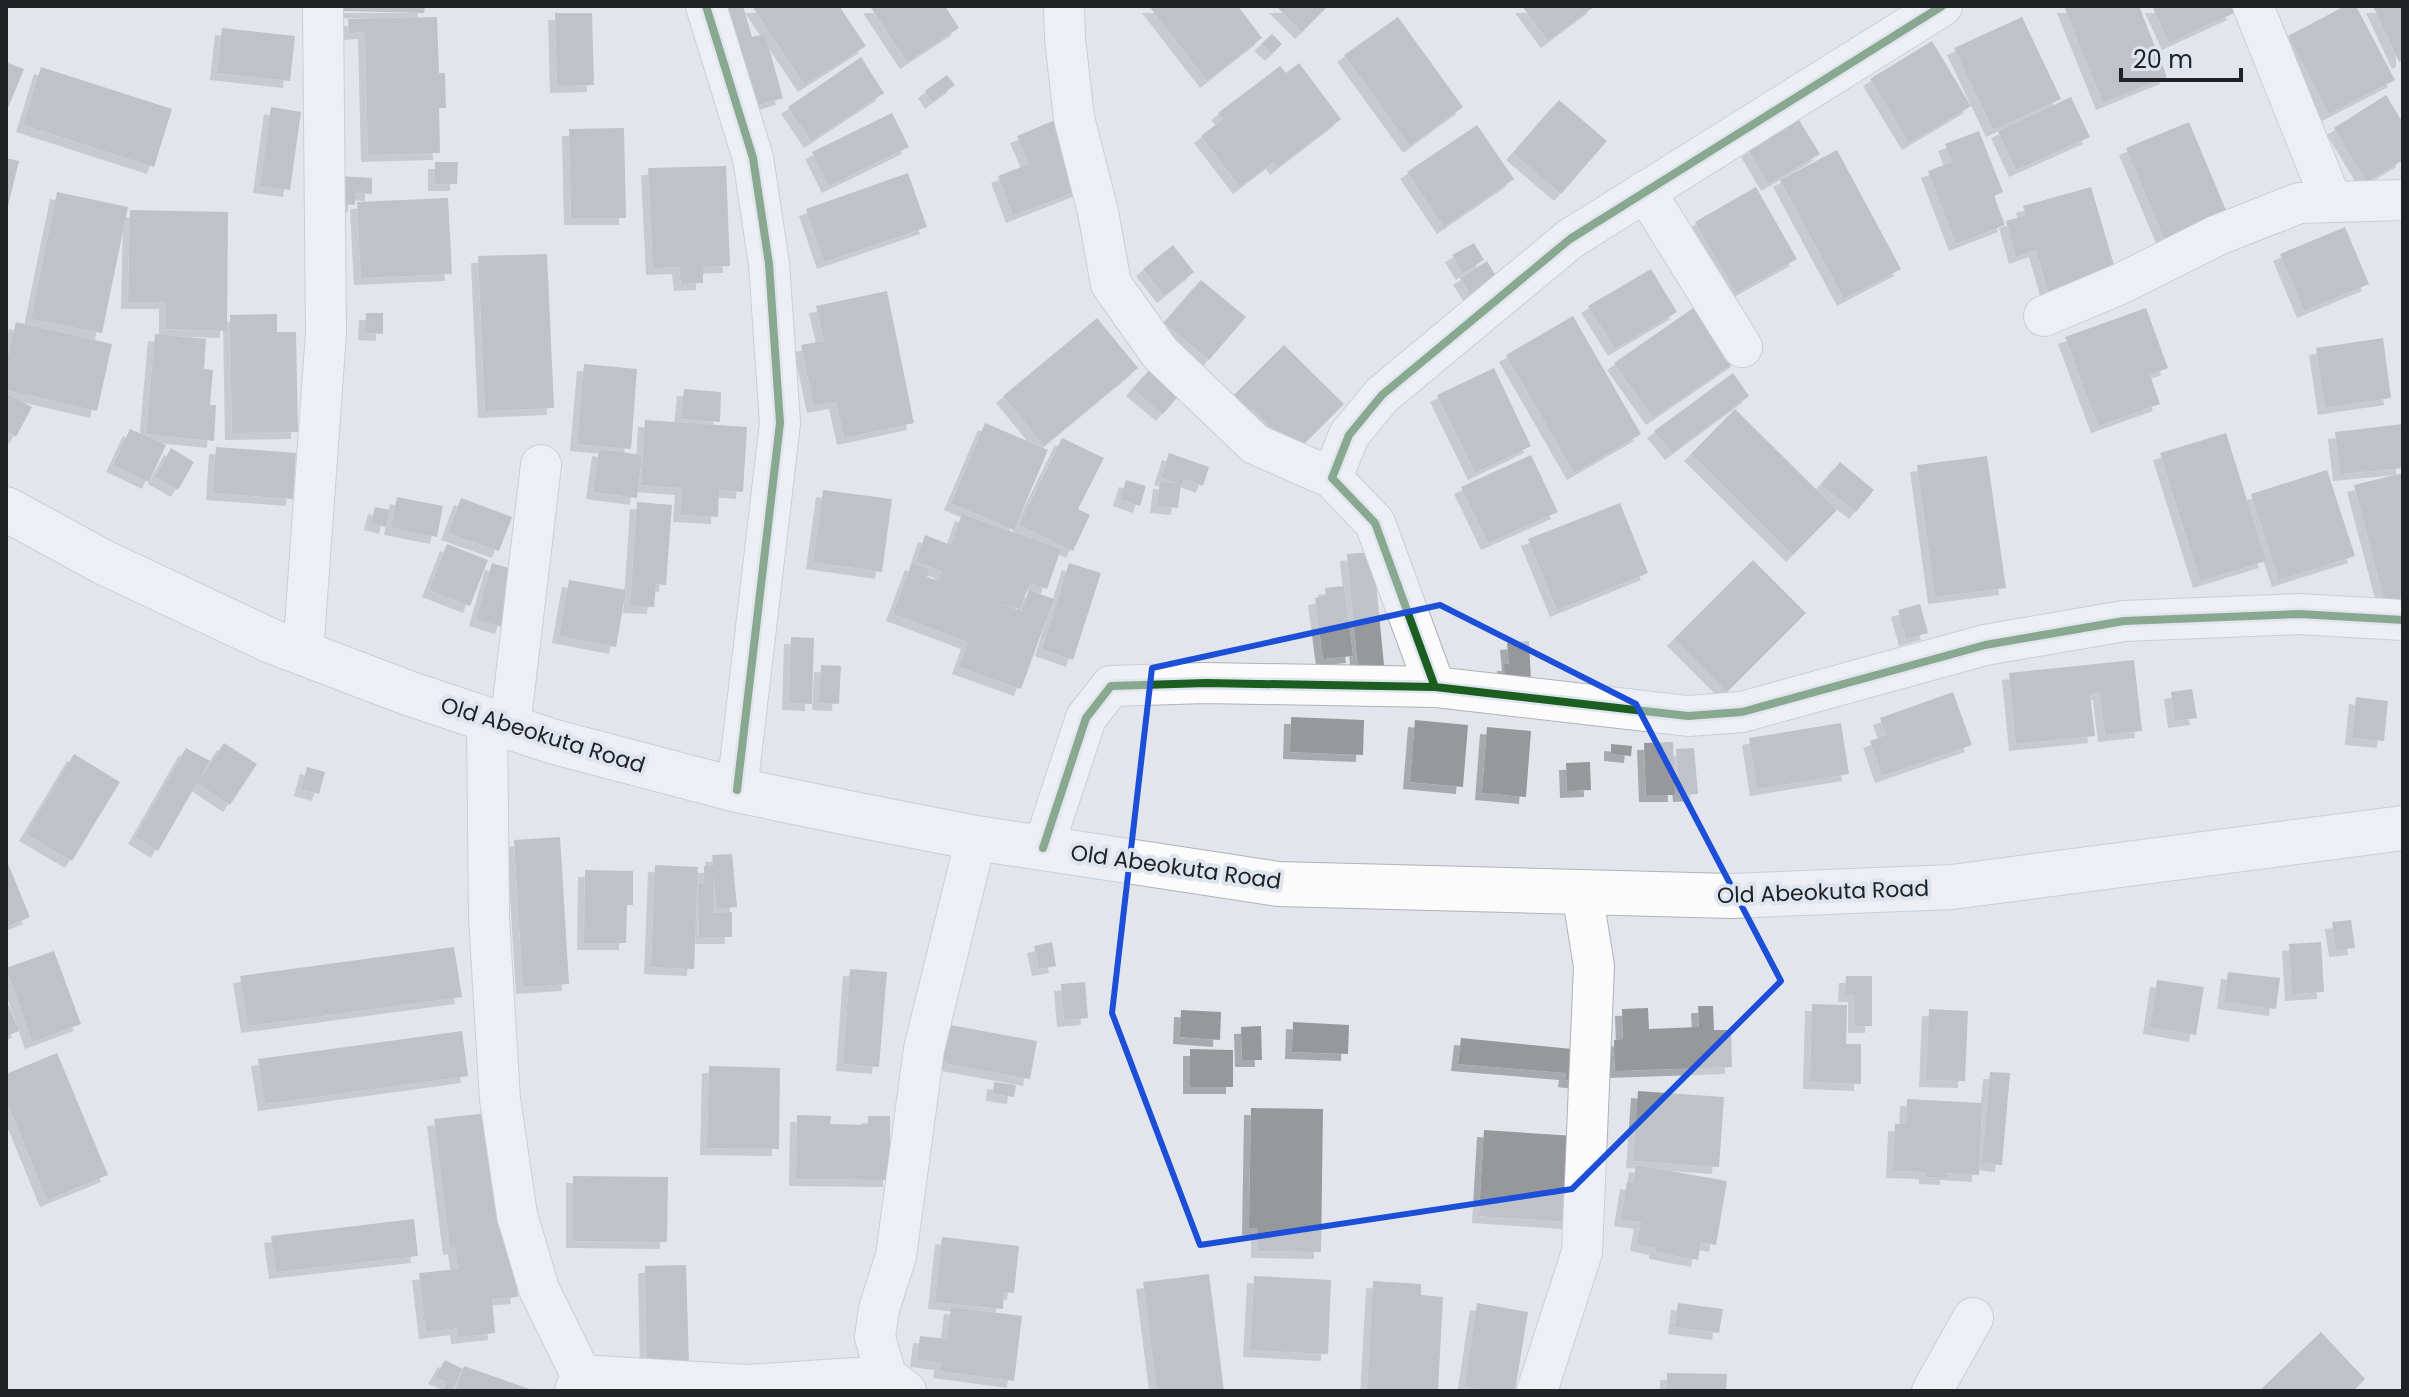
<svg xmlns="http://www.w3.org/2000/svg" width="2409" height="1397" viewBox="0 0 2409 1397" font-family="Poppins,sans-serif">
<style>
.building{fill:#96989c;filter:url(#shadow)}
.lines{fill:none;stroke-linecap:round;stroke-linejoin:round}
.minor-casing{stroke:#afb2b6;stroke-width:42}
.highway-casing{stroke:#afb2b6;stroke-width:46}
.minor{stroke:#fbfbfc;stroke-width:40}
.highway{stroke:#fbfbfc;stroke-width:44}
.cycleway-casing{stroke:#dfe5ef;stroke-width:13}
.cycleway{stroke:#1b5e20;stroke-width:8}
.marked{fill:none;stroke:#1d4ed8;stroke-width:6;stroke-linejoin:round}
.labels{text-anchor:middle;dominant-baseline:central;stroke-width:8;stroke-linejoin:round;paint-order:stroke}
.street-label{font-size:22px;fill:#202226;stroke:#dfe5ef}
</style>
<defs>
<filter id="shadow"><feDropShadow dx="-7" dy="7" stdDeviation="0" flood-color="#0004"/></filter>
</defs>
<rect width="100%" height="100%" fill="#e2e6ec"/>
<!-- building -->
<path class="building" d="M344,6H425L424,13L343,11Z
M716,6H743L752,37L765,34L783,98L745,109Z
M752,6H839L866,46L805,85Z
M870,6H945L959,28L907,62Z
M1149,6H1238L1262,38L1207,81Z
M1276,6H1328L1302,32Z
M1522,6H1595L1548,41Z
M2064,6H2139L2167,77L2103,103Z
M2152,6H2231L2234,13L2169,43Z
M2345,6H2356L2395,80L2329,114L2288,36Z
M2373,6H2403V60L2399,62Z
M555,13H592L594,85L557,86Z
M437,17L439,73H445L446,108H439L440,153L368,155L365,32L349,33L348,19Z
M1398,17L1463,107L1410,146L1344,55Z
M2022,17L2061,99L1993,130L1954,48Z
M222,28L295,36L290,81L217,73Z
M1272,34L1282,44L1272,54L1261,44Z
M1932,41L1971,106L1909,143L1870,79Z
M861,57L884,93L811,141L788,107Z
M6,62L24,69L6,113Z
M1299,63L1341,119L1277,168L1273,162L1240,187L1201,136L1223,119L1218,113L1280,66L1286,73Z
M41,67L172,109L154,167L23,125Z
M947,75L955,85L932,102L925,91Z
M2386,95L2403,123V160L2367,182L2334,128Z
M2071,97L2090,137L2016,170L1998,131Z
M1559,100L1607,141L1561,194L1513,153Z
M271,107L301,112L290,190L260,186Z
M892,113L909,147L829,186L812,152Z
M1055,120L1082,189L1013,216L998,176L1029,164L1017,136Z
M1799,120L1820,154L1768,184L1748,150Z
M2189,122L2228,215L2165,241L2126,148Z
M1477,125L1514,179L1444,227L1407,172Z
M624,128L626,218H571L569,129Z
M1979,131L2003,192L1994,196L2005,225L1956,244L1928,171L1952,162L1945,144Z
M1837,150L1901,269L1844,299L1780,180Z
M6,158L19,161L7,210H6Z
M435,162H458L457,184H435Z
M726,166L730,266L703,267V283L681,284L679,267L653,268L648,168Z
M908,173L927,227L824,262L806,209Z
M339,176L372,178V194L355,193V205L338,204Z
M1756,187L1797,259L1736,293L1695,222Z
M2091,187L2116,272L2048,292L2036,250L2016,257L2006,221L2026,215L2023,206Z
M57,192L128,207L102,333L31,319Z
M448,198L452,274L361,278L357,202Z
M130,210L228,212L227,331L166,329V302H128Z
M2345,227L2369,284L2304,311L2280,254Z
M1474,243L1484,260L1463,273L1452,255Z
M1173,245L1194,272L1164,296L1143,269Z
M547,254L554,408L485,411L478,256Z
M1487,261L1497,278L1471,295L1460,278Z
M1651,269L1677,312L1615,349L1588,306Z
M1201,280L1246,317L1209,360L1164,323Z
M887,291L914,423L844,438L836,402L814,406L801,345L824,341L816,306Z
M1699,304L1738,360L1653,418L1614,363Z
M2146,308L2168,368L2150,375L2160,404L2098,426L2065,337Z
M366,313H383V334L365,333Z
M277,314V332H296L298,432L232,433L230,315Z
M1573,316L1641,434L1574,473L1506,355Z
M1097,318L1138,368L1044,446L1003,396Z
M16,322L112,344L97,411L6,390V364Z
M155,334L206,339L204,369L213,370L210,405H216L214,441L146,434Z
M2383,338L2391,398L2325,408L2316,348Z
M1284,345L1344,404L1295,453L1252,409L1248,413L1232,397Z
M584,364L637,369L631,449L577,444Z
M1494,368L1531,446L1475,473L1437,395Z
M1150,369L1180,394L1163,414L1133,389Z
M1733,373L1749,396L1672,453L1654,431Z
M684,389L721,392L720,422L681,419Z
M6,393L32,407L16,437L6,431Z
M1735,409L1837,510L1793,555L1691,454Z
M645,420L747,427L743,492L719,490L718,517L680,515L682,488L641,485Z
M985,423L1048,450L1014,530L951,503Z
M2403,424V468L2340,474L2335,432Z
M130,429L166,445L149,482L113,465Z
M2226,433L2266,561L2200,581L2160,453Z
M1062,438L1104,458L1078,509L1090,515L1073,551L1019,525Z
M216,447L296,453L293,499L213,493Z
M171,448L194,462L178,490L155,477Z
M599,449L642,455L637,498L593,492Z
M1169,453L1209,467L1203,486L1184,479L1182,485L1161,478Z
M1531,455L1558,512L1488,543L1461,487Z
M1987,456L2006,588L1935,597L1917,465Z
M1840,462L1874,490L1856,512L1821,485Z
M2327,470L2355,556L2279,580L2251,494Z
M2403,473V598L2385,603L2354,485Z
M1126,480L1146,486L1140,506L1120,499Z
M1160,482L1181,484L1178,508L1157,506Z
M823,490L892,499L882,572L813,562Z
M397,497L443,506L437,537L391,528Z
M461,498L512,517L499,551L448,533Z
M637,502L672,505L666,585L656,584L654,607L630,606Z
M1620,503L1648,573L1557,610L1528,539Z
M375,507L390,510L386,527L371,523Z
M962,514L1061,549L1047,589L1030,583L1020,609L998,603L1021,611L1029,590L1054,599L1021,689L959,667L968,642L893,614L912,563L930,569L927,577L938,581L942,571L916,562L925,535L951,545Z
M447,544L488,560L470,606L429,590Z
M1373,552L1384,665L1358,668L1347,554Z
M1753,560L1806,613L1727,692L1674,639Z
M492,563L519,571L502,627L476,619Z
M1069,563L1101,573L1073,660L1042,649Z
M569,580L626,590L616,647L559,636Z
M1344,586L1353,656L1323,659L1315,598L1326,596L1325,588Z
M1920,604L1928,633L1906,639L1898,610Z
M791,637L814,638L812,704L789,703Z
M1529,641L1531,681L1505,682L1504,664H1509L1507,643Z
M2134,660L2142,731L2105,735L2100,693L2090,694L2095,736L2016,744L2009,673Z
M821,665L841,666L839,704L819,703Z
M2192,689L2197,718L2175,721L2171,692Z
M1953,692L1972,745L1882,776L1870,741L1886,735L1880,718Z
M2356,697L2388,701L2384,741L2352,738Z
M1291,717L1364,720L1363,755L1290,752Z
M1415,720L1468,725L1463,787L1410,782Z
M1841,723L1849,774L1757,789L1749,738Z
M1487,727L1531,731L1526,797L1482,793Z
M1673,742L1675,795H1646L1644,743Z
M224,743L257,764L230,805L197,783L158,851L135,837L186,748L210,761L199,781Z
M1611,744L1632,746L1631,756L1611,754Z
M1694,748L1698,794L1680,795L1676,749Z
M74,754L120,782L72,861L26,834Z
M1590,762L1591,790L1567,791L1566,763Z
M307,767L325,772L319,794L301,789Z
M560,837L569,984L523,987L514,840Z
M732,854L737,907L717,909L713,872V913L732,912V937H699L698,884H704V866H713L712,855Z
M6,859L30,917L6,927Z
M655,865L698,867L694,969L651,967Z
M585,870L633,871V905H627L626,943H584Z
M2351,920L2355,948L2336,950L2332,922Z
M1052,942L1056,966L1039,969L1034,946Z
M2321,942L2324,992L2292,994L2289,944Z
M454,947L462,997L248,1026L240,976Z
M54,951L81,1024L32,1042L6,968Z
M850,969L887,972L879,1067L843,1064Z
M2228,972L2280,978L2276,1009L2224,1002Z
M1846,976H1872V1026H1855V995H1845Z
M2157,980L2204,987L2196,1035L2150,1027Z
M1085,982L1088,1018L1064,1020L1061,984Z
M6,999L19,1031L6,1036Z
M1812,1004L1847,1005L1846,1044H1861V1084L1810,1082Z
M1698,1006H1713L1714,1030H1731L1732,1067L1615,1071L1614,1040L1623,1039L1622,1009L1648,1008L1649,1029L1699,1027Z
M1929,1009L1968,1011L1965,1081L1926,1080Z
M1181,1010L1221,1012L1220,1040L1180,1037Z
M1293,1022L1349,1025L1348,1054L1292,1052Z
M945,1024L1037,1041L1030,1079L938,1062Z
M1261,1026L1262,1060H1242L1241,1027Z
M462,1031L468,1076L265,1104L258,1059Z
M1461,1038L1582,1050L1580,1082L1565,1080L1566,1073L1458,1064Z
M1190,1049L1233,1050V1087H1190Z
M57,1053L108,1175L47,1200L6,1100V1074Z
M709,1066L780,1068L779,1149L707,1148Z
M1990,1072L2010,1073L2002,1165L1982,1163Z
M994,1082L1016,1085L1014,1097L993,1094Z
M1638,1091L1724,1097L1719,1167L1633,1161Z
M1907,1099L1982,1103L1979,1175L1947,1173V1178L1926,1177V1172L1893,1171L1895,1124H1906Z
M1251,1108L1323,1109L1321,1252L1258,1251V1228H1249Z
M497,1112L518,1297L492,1299L495,1333L458,1337L457,1328L426,1332L419,1273L458,1269L455,1247L450,1248L434,1119Z
M797,1115L831,1116L830,1124L868,1125V1116H890V1180L796,1179Z
M1484,1130L1575,1136L1569,1222L1479,1216Z
M1636,1165L1727,1181L1716,1245L1701,1242L1698,1260L1656,1252V1248L1637,1244L1641,1222L1621,1219L1627,1182L1633,1183Z
M573,1176L668,1177L667,1242L573,1241Z
M414,1219L418,1256L276,1272L271,1236Z
M942,1237L1019,1246L1014,1293L1004,1292L1003,1309L935,1302Z
M686,1265L689,1365L647,1366L645,1266Z
M1209,1274L1224,1391H1157L1143,1282Z
M1254,1276L1331,1280L1328,1354L1250,1350Z
M1373,1281L1421,1284V1295L1443,1297L1438,1391H1367Z
M1477,1303L1528,1312L1515,1391H1491L1464,1387Z
M1678,1303L1723,1309L1719,1333L1675,1327Z
M951,1307L1022,1316L1014,1381L940,1371L941,1363L917,1360L920,1336L947,1339Z
M2321,1332L2365,1379L2353,1391H2259Z
M445,1360L463,1369L451,1391H442L447,1382L435,1377Z
M464,1366L535,1391H455Z
M1667,1373L1727,1374L1726,1391H1667Z"/>
<g class="lines">
<!-- minor casing -->
<g class="minor-casing">
<path id="minor" d="M706,6L753,158L769,264L780,423L737,790
M1064,6L1065,39L1074,118L1098,212L1111,284L1160,353L1255,444L1332,478
M2253,6L2331,200
M1645,191L1742,347
M2044,316L2120,284L2218,235L2299,203L2403,200
M303,653L326,333L323,6
M1435,687L1375,523L1332,478L1349,435L1382,395L1570,239L1942,6
M487,719L489,918L500,1099L517,1215L539,1289L581,1375L575,1391
M510,727L541,465
M1043,848L1086,718L1111,686L1206,683L1435,687L1688,716L1742,712L1985,645L2124,621L2299,614L2403,620
M581,1375L747,1385L886,1376
M906,1391L886,1376L875,1337L879,1309L896,1256L924,1049L976,838
M1537,1391L1582,1252L1594,966L1582,892
M1932,1391L1973,1318"/>
</g>
<!-- highway casing -->
<g class="highway-casing">
<path id="highway" d="M6,509L103,562L271,641L408,693L551,741L737,790L858,815L976,838L1278,884L1731,896L1952,887L2403,828"/>
</g>
<!-- minor -->
<use href="#minor" class="minor"/>
<!-- highway -->
<use href="#highway" class="highway"/>
<!-- cycleway casing -->
<g class="cycleway-casing">
<path id="cycleway" d="M706,6L753,158L769,264L780,423L737,790
M1435,687L1375,523L1332,478L1349,435L1382,395L1570,239L1942,6
M1043,848L1086,718L1111,686L1206,683L1435,687L1688,716L1742,712L1985,645L2124,621L2299,614L2403,620"/>
</g>
<!-- cycleway -->
<use href="#cycleway" class="cycleway"/>
</g>
<!-- marked area -->
<path d="M0 0H2409V1397H0ZM1440,605L1636,704L1781,981L1572,1189L1200,1245L1112,1013L1152,668Z" fill="#e2e6ec" fill-opacity=".55" fill-rule="evenodd"/>
<path class="marked" d="M1440,605L1636,704L1781,981L1572,1189L1200,1245L1112,1013L1152,668Z"/>
<g class="labels">
<!-- street labels -->
<g class="street-label">
<text transform="translate(543 735) rotate(17)">Old Abeokuta Road</text>
<text transform="translate(1176 867) rotate(8)">Old Abeokuta Road</text>
<text transform="translate(1823 892) rotate(-2)">Old Abeokuta Road</text>
</g>
</g>
<!-- border -->
<rect width="2409" height="1397" fill="none" stroke="#202226" stroke-width="16"/>
<!-- scale -->
<path d="M2121 68v12h120v-12" fill="none" stroke="#202226" stroke-width="4"/>
<text x="2133" y="68" font-size="24" fill="#202226" stroke="#dfe5ef" stroke-width="6" paint-order="stroke">20 m</text>
</svg>
